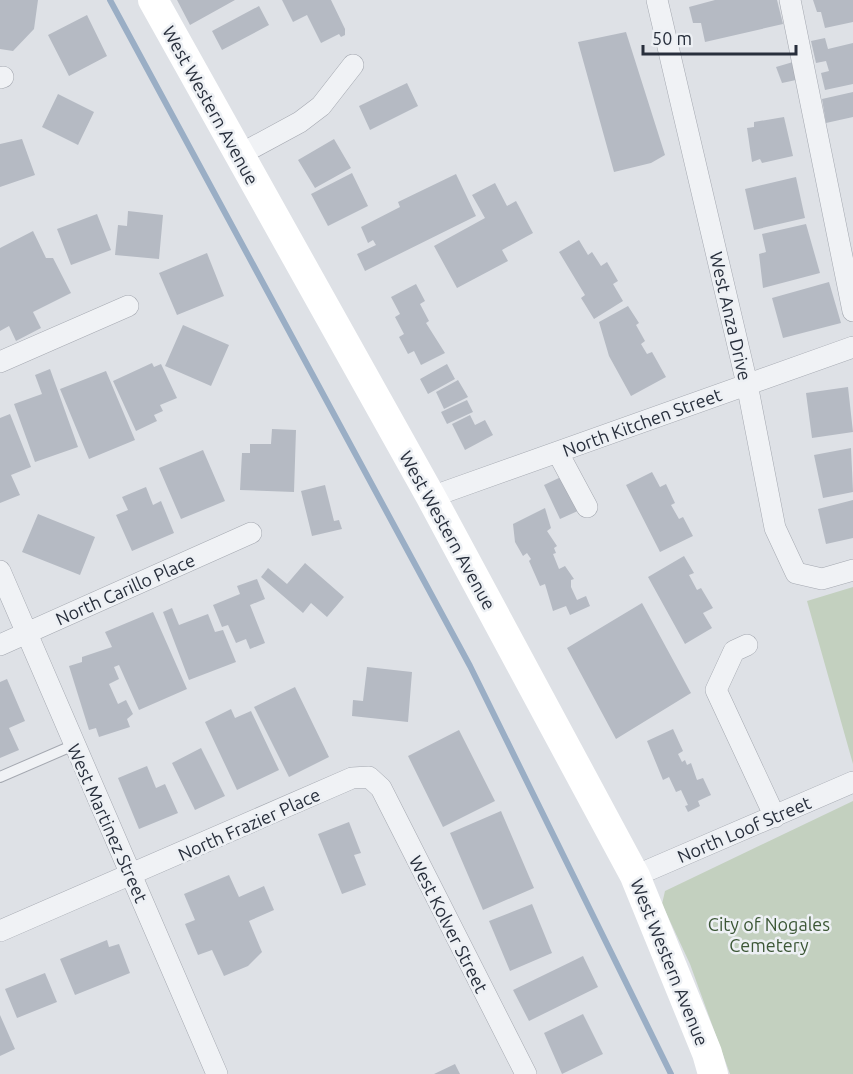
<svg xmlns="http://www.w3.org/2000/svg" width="853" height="1074" viewBox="0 0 853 1074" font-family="Ubuntu,sans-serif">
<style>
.green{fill:#c3d0bf}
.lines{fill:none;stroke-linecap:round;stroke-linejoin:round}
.stream{stroke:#9aaec5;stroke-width:6}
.building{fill:#b5bac3}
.lane-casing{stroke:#a4a8b0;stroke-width:12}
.street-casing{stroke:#a4a8b0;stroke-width:22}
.lane{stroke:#f0f2f5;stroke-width:10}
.street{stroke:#f0f2f5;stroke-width:21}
.secondary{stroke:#fff;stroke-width:30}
.labels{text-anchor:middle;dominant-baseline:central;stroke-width:5;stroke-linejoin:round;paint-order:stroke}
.street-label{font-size:18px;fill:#282f3c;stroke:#edf0f4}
.park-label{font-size:18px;fill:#3c5736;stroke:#edf0f4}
</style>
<rect width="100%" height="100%" fill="#dee1e6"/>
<!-- green -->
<path class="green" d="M853,587V764L807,601Z
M853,801V1074H730L690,964L662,904L665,891Z"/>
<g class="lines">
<!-- stream -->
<path class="stream" d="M110,0L470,666L671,1074"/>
</g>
<!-- building -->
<path class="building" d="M0,0H38L34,29L13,51L0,49Z
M177,0H235L190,25Z
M282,0H331L345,29V35L341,37L339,34L321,43L307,15L293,22Z
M715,0H777L783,24L705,42L701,23H693L689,7Z
M813,0H853V22L825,28L821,12H817Z
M259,6L269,25L222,50L212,31Z
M87,15L107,56L69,76L48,35Z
M626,32L665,155L651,163L614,172L578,42Z
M825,38L828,49L853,43V84L825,90L821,73L829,71L826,61L816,63L811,41Z
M793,62L796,80L782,83L776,67Z
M407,83L418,106L370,130L359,106Z
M853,92V117L826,123L822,99Z
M58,94L94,112L78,145L42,127Z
M784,117L793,156L762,163L760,159L752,162L747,128L754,127V122Z
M22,139L35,175L0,187V144Z
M334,139L351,168L315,188L298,160Z
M352,173L368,206L328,226L311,194Z
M456,174L476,216L365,271L357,254L376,245L373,240L368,243L361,227L400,207L398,202Z
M796,177L805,218L754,230L745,189Z
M495,183L507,206L516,201L533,233L502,250L508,261L457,288L434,246L485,218L472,195Z
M128,211L163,215L159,259L115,255L118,225L127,226Z
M97,214L111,250L71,265L57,229Z
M806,224L820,273L763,288L759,254L766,252L762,234Z
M33,231L46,258H53L71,293L33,312L41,328L16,341L9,326L0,331V248Z
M579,240L588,255L592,252L601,266L607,262L618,281L613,284L623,301L594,319L581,298L585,295L559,252Z
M207,253L224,296L177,315L159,273Z
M829,282L841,323L783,338L772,298Z
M416,284L425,301L420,304L429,321L426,323L445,353L421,365L414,351L408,354L399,337L404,334L395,317L400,314L391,297Z
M628,306L639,323L636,325L645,341L641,344L647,354L652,352L666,377L631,396L609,356L599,322Z
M183,325L229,345L211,386L165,366Z
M152,363L154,367L161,364L177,398L160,405L163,411L154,415L157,421L136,431L113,381Z
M447,364L455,379L428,394L420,379Z
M50,369L78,447L35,462L14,404L42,394L35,375Z
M106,371L135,440L89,459L60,389Z
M458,380L468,397L444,409L436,392Z
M848,387L853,432L812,438L806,393Z
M467,400L473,412L447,424L441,412Z
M10,414L31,467L11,475L20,495L0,503V418Z
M470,415L475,425L485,420L493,435L465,450L452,424Z
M272,429L296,430L294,492L240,490L242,453H250V444H271Z
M851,448L853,492L823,498L814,455Z
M203,450L225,501L181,519L159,468Z
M652,472L660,487L666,484L675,503L671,505L679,519L683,517L693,536L660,552L626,485Z
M563,476L580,510L560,519L544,485Z
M325,485L334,521L339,520L342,529L312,536L301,491Z
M146,487L153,505L161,501L174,533L132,551L116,515L128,510L122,497Z
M853,500V538L826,544L818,509Z
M545,508L551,528L547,531L557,546L554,548L556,553L553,554L559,569L565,566L574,579L571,580V587L577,600L586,596L590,606L570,615L566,606L553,611L545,584L540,586L529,561L531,559L527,553L523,556L515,542L513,524Z
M38,514L95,537L80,575L22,552Z
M684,556L694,573L689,575L697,590L701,588L713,608L703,613L712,628L685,644L648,577Z
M305,563L344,597L327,617L311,603L303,613L261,577L268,568L287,584Z
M257,579L265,599L250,605L265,643L250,649L246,639L236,643L228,625L222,627L213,605L240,594L237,586Z
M642,603L691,693L616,739L567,648Z
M172,608L179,625L208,614L215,632L223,630L236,662L189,680L163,612Z
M153,612L187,689L139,710L119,665L114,667L119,679L109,684L118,704L126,700L133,714L127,719L130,727L99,737L96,728L89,730L69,666L82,662V657L112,647L105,632Z
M367,667L412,672L408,722L352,716L353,700L363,701Z
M7,679L25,721L9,728L19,750L0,758V682Z
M295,687L329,757L289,777L254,707Z
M231,709L235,718L251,711L279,770L237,790L205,722Z
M673,729L683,751L678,754L682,762L685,760L687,765L691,763L697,780L703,778L711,795L698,801L700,806L688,812L685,806L688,805L681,790L676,792L669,777L663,780L647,741Z
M459,730L495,801L443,827L408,756Z
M201,748L225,796L195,810L172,763Z
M147,766L156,788L165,784L178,813L139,829L118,778Z
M501,811L534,888L483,910L450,833Z
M349,822L361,853L354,855L366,885L342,894L318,834Z
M229,875L239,897L264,886L274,910L249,921L262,952L248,966L224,976L212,950L198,955L185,924L195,920L184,894Z
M532,904L552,953L510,971L489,921Z
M107,940L109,947L119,944L130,973L75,995L60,959Z
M583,956L598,987L529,1021L513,990Z
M45,973L57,1002L17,1018L5,989Z
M583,1014L603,1054L562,1074L544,1033Z
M0,1015L15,1049L0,1056Z
M455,1064L460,1074H434Z"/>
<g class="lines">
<!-- lane casing -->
<g class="lane-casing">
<path id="lane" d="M0,777L74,745"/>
</g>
<!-- street casing -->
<g class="street-casing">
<path id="street" d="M657,0L747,384L775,528L796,573L822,579L853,570
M790,0L853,311
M0,78L3,77
M239,155L300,122L321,106L353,65
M0,362L128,306
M558,453L587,507
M431,497L853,347
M0,571L217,1074
M0,645L251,533
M747,645L734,651L716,690L775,817
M635,876L853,782
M0,931L352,778L369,777L381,788L526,1074"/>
</g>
<!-- lane -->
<use href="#lane" class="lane"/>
<!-- street -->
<use href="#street" class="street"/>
<!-- secondary -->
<path class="secondary" d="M153,0L431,497L635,876L707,1053L713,1074"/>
</g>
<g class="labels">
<!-- street labels -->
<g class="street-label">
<text transform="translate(211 105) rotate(61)">West Western Avenue</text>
<text transform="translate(731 316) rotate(77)">West Anza Drive</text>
<text transform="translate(642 422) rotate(-20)">North Kitchen Street</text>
<text transform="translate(448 530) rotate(61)">West Western Avenue</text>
<text transform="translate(125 589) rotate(-24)">North Carillo Place</text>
<text transform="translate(108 823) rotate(66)">West Martinez Street</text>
<text transform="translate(249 824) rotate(-24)">North Frazier Place</text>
<text transform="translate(744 829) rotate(-23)">North Loof Street</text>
<text transform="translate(449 924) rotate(63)">West Kolver Street</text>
<text transform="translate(670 962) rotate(68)">West Western Avenue</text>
</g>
<!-- park labels -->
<g class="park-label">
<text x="769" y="924">City of Nogales<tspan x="769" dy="21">Cemetery</tspan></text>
</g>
</g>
<!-- scale -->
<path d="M643 45v9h153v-9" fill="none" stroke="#282f3c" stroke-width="3"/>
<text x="652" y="45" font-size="18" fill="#282f3c" stroke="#edf0f4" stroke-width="4.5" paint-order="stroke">50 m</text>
</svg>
